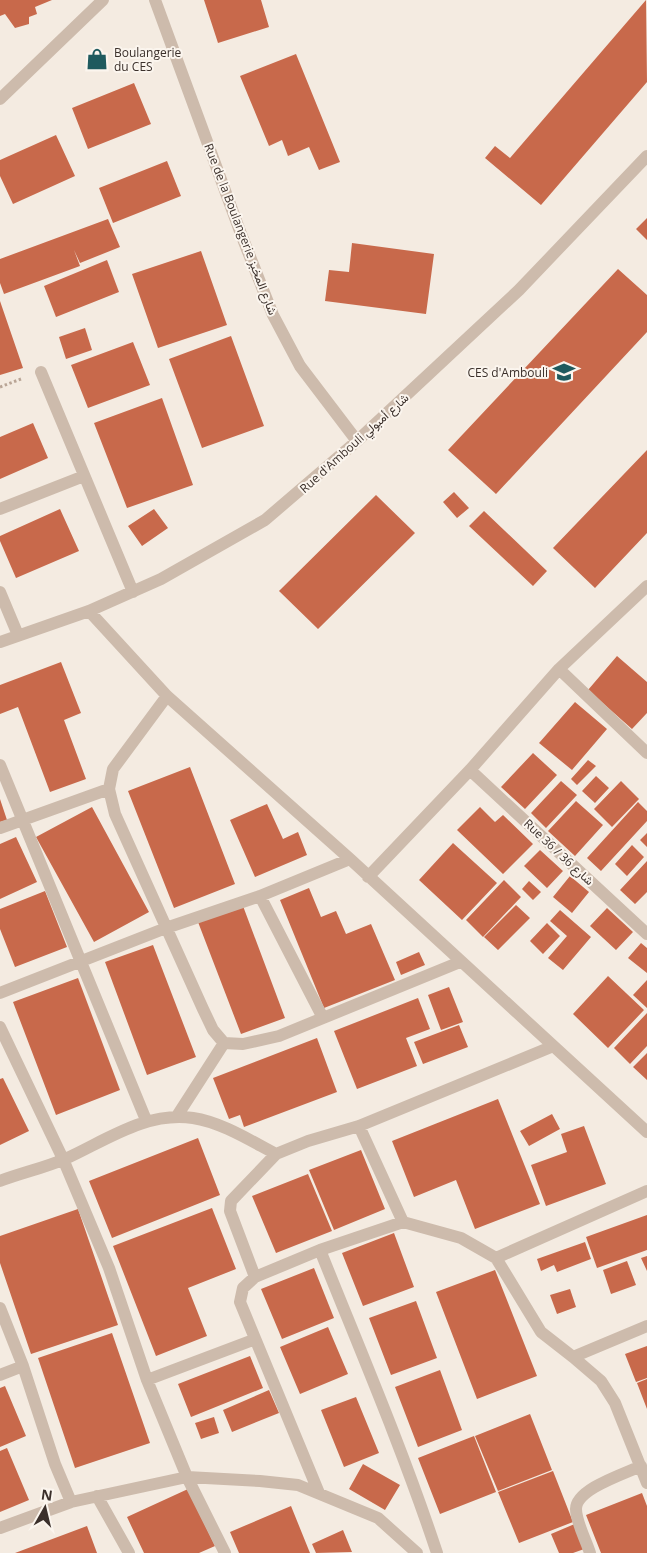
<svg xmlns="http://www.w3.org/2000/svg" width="647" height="1553" viewBox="0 0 647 1553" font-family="'Open Sans',Vazirmatn,sans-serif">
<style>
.building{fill:#c8694b}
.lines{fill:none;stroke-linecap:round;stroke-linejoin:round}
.path{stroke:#b9a596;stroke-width:3;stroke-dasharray:2.5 2.5;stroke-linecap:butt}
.street{stroke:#cdbbac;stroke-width:12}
.labels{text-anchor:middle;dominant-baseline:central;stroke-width:4;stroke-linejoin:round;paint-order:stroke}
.poi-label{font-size:12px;fill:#3b302b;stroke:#fbf5ee;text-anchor:start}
.street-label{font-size:12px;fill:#3b302b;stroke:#fbf5ee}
</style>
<rect width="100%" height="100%" fill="#f4ebe1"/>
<!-- building -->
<path class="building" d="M0,0H52L35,7L37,14L29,17V24L15,28L5,14L0,16Z
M204,0H261L269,27L218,43Z
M646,0L647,82L541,205L485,158L495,146L510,158Z
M296,54L340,162L319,170L309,147L288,156L282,140L269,146L240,76Z
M134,83L151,124L88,149L72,108Z
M56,135L75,176L13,204L0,176V160Z
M167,161L181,196L113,223L99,188Z
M647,218V240L636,229Z
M108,219L120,247L80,263L74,250L80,266L4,294L0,283V259Z
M352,243L434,254L426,314L325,301L329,270L349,272Z
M201,251L227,325L158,348L132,274Z
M107,260L119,292L56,317L44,286Z
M618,269L647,295V332L496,494L448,450Z
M0,301L23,368L0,375Z
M85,328L92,350L66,359L59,337Z
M231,336L264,426L202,448L169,359Z
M133,342L150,385L88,408L71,365Z
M162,398L193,485L127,508L94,423Z
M33,423L48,458L0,479V437Z
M647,450V533L595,588L553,548Z
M454,492L469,508L457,518L443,502Z
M376,495L415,533L318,629L279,591Z
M60,509L79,551L16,578L0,541V536Z
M154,509L168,528L142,546L128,526Z
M484,511L547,571L533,586L469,526Z
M617,656L647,682V713L632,729L588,690Z
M61,662L81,713L64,720L86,779L50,792L18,707L0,714V685Z
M575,702L607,729L572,770L539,743Z
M533,753L557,775L525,809L501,787Z
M588,760L596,766L577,785L571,779Z
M190,767L235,884L174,908L128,791Z
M596,776L609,788L595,803L582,791Z
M561,781L577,795L546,828L531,813Z
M621,781L639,799L612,827L594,809Z
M0,799L7,820L0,822Z
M576,801L603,825L575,856L548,831Z
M638,802L647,811V821L601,871L587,858Z
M267,804L283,839L298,832L307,855L255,877L230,820Z
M92,807L149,912L94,942L36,837Z
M480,807L495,822L503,815L533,844L503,874L457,830Z
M647,833V847L640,840Z
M16,837L37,882L0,899V844Z
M453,843L497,883L462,920L419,880Z
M632,845L644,857L627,876L615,864Z
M540,850L563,871L547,888L524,866Z
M647,861V892L635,904L620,890Z
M570,876L589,892L572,913L553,897Z
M504,880L521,897L483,937L466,920Z
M529,881L541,892L533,900L522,889Z
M309,888L321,917L336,911L346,934L371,924L395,980L324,1008L280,900Z
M45,891L67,947L15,967L0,929V909Z
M516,905L530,918L498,950L484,937Z
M243,906L285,1018L241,1034L198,922Z
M607,908L633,932L616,950L590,926Z
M560,910L591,937L563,970L548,958L567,936L550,921Z
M547,923L560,936L543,954L530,941Z
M641,943L647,948V973L628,958Z
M153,945L196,1057L147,1075L105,962Z
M419,952L425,965L401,975L396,962Z
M608,976L644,1010L608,1048L573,1014Z
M78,978L120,1090L56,1115L13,1002Z
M647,980V1008L633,995Z
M449,987L463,1022L441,1030L428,995Z
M418,998L430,1029L406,1038L417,1066L357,1089L334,1031Z
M647,1013V1046L630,1064L614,1048Z
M459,1025L468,1047L423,1064L414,1042Z
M317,1038L337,1092L244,1127L240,1115L229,1119L213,1078Z
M647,1053V1080L633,1067Z
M3,1078L29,1131L0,1145V1079Z
M498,1099L540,1204L475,1229L456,1180L414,1197L392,1141Z
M552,1114L560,1129L529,1146L520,1131Z
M584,1126L606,1184L546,1206L531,1165L567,1152L561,1134Z
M198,1138L220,1195L112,1238L89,1181Z
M361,1150L385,1209L334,1230L309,1170Z
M308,1174L332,1231L276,1253L252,1196Z
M212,1208L236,1269L188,1288L207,1336L156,1356L113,1246Z
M78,1209L118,1325L31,1354L0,1263V1236Z
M647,1215V1250L597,1268L586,1237Z
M394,1233L414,1287L363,1306L342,1253Z
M585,1242L591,1259L557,1272L554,1265L541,1271L537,1259Z
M647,1256V1271L641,1258Z
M627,1261L636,1285L611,1294L603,1270Z
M314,1268L334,1318L282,1339L261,1289Z
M495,1270L537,1376L477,1399L436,1292Z
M570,1289L576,1307L557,1314L550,1295Z
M416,1301L437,1358L391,1375L369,1318Z
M328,1327L348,1374L300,1394L280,1347Z
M112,1333L150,1443L75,1468L38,1358Z
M647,1346V1378L636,1382L625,1354Z
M250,1356L263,1388L191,1417L178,1384Z
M440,1370L462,1430L418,1447L395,1387Z
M647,1379V1409L637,1383Z
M5,1386L26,1436L0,1447V1388Z
M269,1390L279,1413L232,1432L223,1410Z
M356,1397L379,1453L344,1467L321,1410Z
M530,1414L552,1470L498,1491L475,1436Z
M214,1417L219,1433L201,1439L195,1423Z
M474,1436L496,1492L440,1514L418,1458Z
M7,1448L29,1500L0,1512V1451Z
M363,1464L400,1485L385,1510L349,1489Z
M553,1471L573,1522L519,1543L498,1492Z
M188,1489L215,1546L199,1553H144L127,1517Z
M642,1493L647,1506V1553H601L586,1515Z
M291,1506L310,1553H239L230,1532Z
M577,1523L587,1548L573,1553H559L551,1534Z
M87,1526L97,1553H15Z
M343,1530L352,1552L316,1553L312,1544Z"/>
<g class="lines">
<!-- path -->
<path class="path" d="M0,387L21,379"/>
<!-- street -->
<path class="street" d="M155,0L241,234L273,315L300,366L357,441
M0,99L103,0
M41,372L133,592
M0,509L84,476
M0,592L18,635
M89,611L167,696L350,859L647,1132
M0,642L89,611L161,579L265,520L357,441L519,290L647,156
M559,669L647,753
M167,696L113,769L109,789L115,814L203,1009L213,1030L224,1043L243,1044L279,1036L460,962
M0,765L146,1120
M470,770L647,934
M0,828L109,789
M368,877L470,770L559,669L647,586
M260,896L323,1018
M0,993L166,928L260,896L350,859
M0,1027L63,1159L109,1268L147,1380L187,1477L225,1553
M177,1116L224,1043
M359,1126L403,1222
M0,1181C21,1173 44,1168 65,1159C105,1141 146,1111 193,1118C221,1122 251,1141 276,1154L308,1141L359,1126L551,1047
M320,1250C360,1350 403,1450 437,1553
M496,1258L647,1191
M255,1277L230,1211L231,1201L276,1154
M0,1308L23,1366L55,1464L71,1502L187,1477L260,1481L298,1485L378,1518L417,1553
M573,1357L601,1381L615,1403L647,1483
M0,1375L23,1366
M147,1380L253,1340
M319,1493L240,1302L243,1288L255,1277L320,1250L403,1222L461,1238L496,1258L541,1332L573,1357L647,1326
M97,1496L129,1553
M0,1528L71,1502
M590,1553C586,1540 576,1522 576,1509C576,1489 624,1474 641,1466"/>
</g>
<!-- icons -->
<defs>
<g id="shop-bare" transform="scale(1.725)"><path d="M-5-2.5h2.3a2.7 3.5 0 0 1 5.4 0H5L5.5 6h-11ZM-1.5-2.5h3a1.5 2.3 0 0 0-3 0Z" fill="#1f5a5e" stroke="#fbf5ee" stroke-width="2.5" paint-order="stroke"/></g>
<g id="school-bare" transform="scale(1.725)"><path d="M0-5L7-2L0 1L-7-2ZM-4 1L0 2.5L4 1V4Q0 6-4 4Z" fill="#1f5a5e" stroke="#fbf5ee" stroke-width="2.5" paint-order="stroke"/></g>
</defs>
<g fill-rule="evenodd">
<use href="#shop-bare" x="97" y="59"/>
<use href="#school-bare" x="564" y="372"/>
</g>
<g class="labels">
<!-- poi labels -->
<g class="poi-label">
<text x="114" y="52">Boulangerie<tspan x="114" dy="14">du CES</tspan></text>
<text x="548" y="372" text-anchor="end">CES d'Ambouli</text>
</g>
<!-- street labels -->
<g class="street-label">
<text transform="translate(241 229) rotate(69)">Rue de la Boulangerie شارع المخبز</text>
<text transform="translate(354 443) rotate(-42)">Rue d'Ambouli شارع أمبولي</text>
<text transform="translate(559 852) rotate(43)">Rue 36 / شارع 36</text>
</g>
</g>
<!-- north arrow -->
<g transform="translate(45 1508) rotate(8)" stroke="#fbf5ee" stroke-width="4" paint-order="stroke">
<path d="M0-4L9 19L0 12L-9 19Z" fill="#3b302b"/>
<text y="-8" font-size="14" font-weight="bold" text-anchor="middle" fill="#3b302b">N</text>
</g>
</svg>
